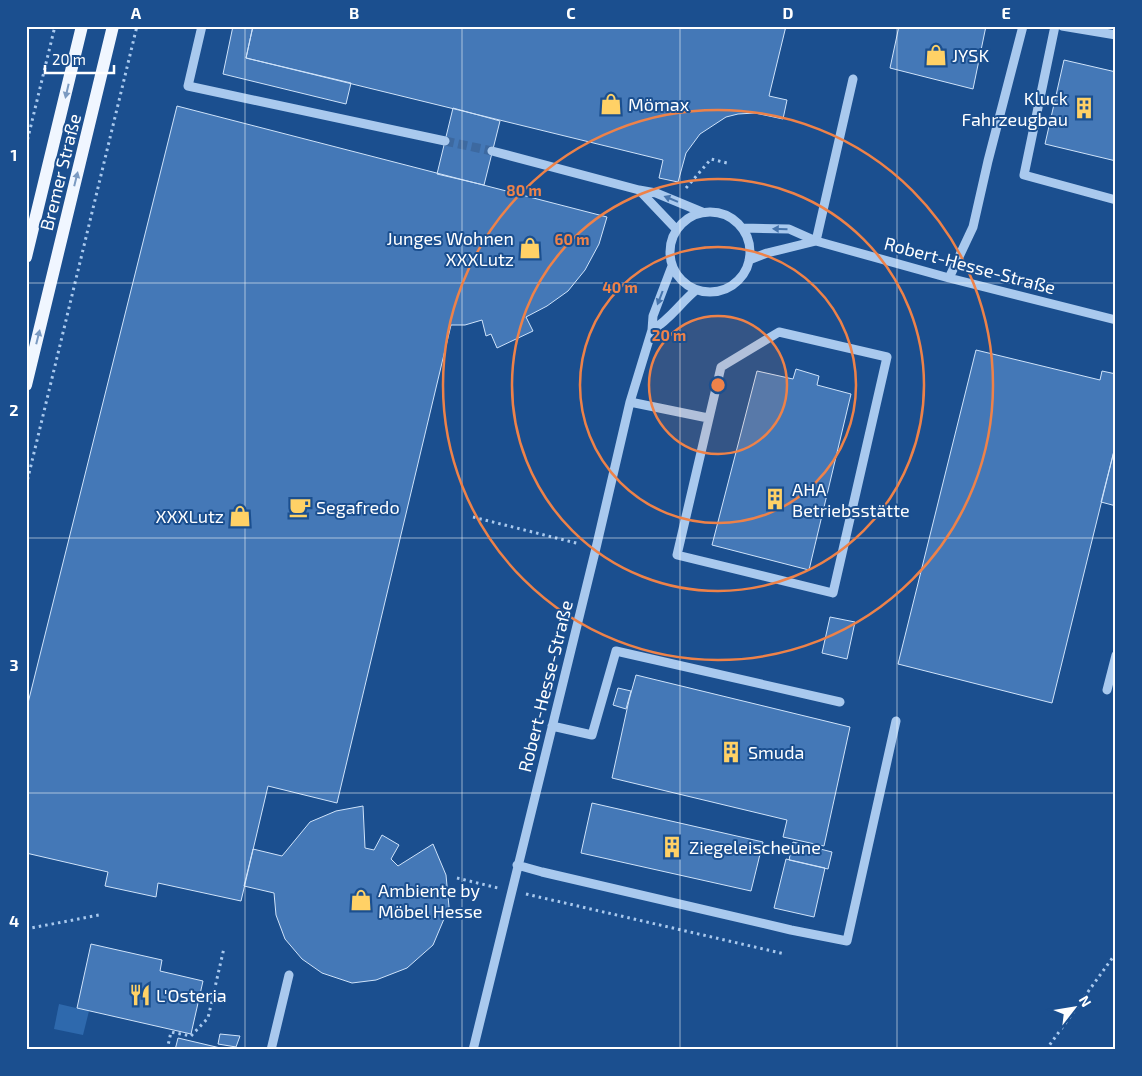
<svg xmlns="http://www.w3.org/2000/svg" width="1142" height="1076" viewBox="0 0 1142 1076" font-family="'Exo 2',sans-serif">
<style>
.green{fill:#2e69ad}
.building{fill:#4478b7;stroke:#cfe3fa}
.lines{fill:none;stroke-linecap:round;stroke-linejoin:round}
.minor-tunnel{stroke:#3d69a0;stroke-width:9;stroke-dasharray:9 4.5;stroke-linecap:butt}
.path{stroke:#a9c9ee;stroke-width:3;stroke-dasharray:2.5 4;stroke-linecap:butt}
.minor{stroke:#a9c9ee;stroke-width:9}
.major{stroke:#f0f6ff;stroke-width:12}
.oneway{fill:#7b9ac1}
.oneway2{fill:#4674ac}
.grid{fill:none;stroke:#fff;stroke-width:1;stroke-opacity:0.55}
.ring{fill:none;stroke:#ee8249;stroke-width:2.5}
.labels{text-anchor:middle;dominant-baseline:central;stroke-width:4;stroke-linejoin:round;paint-order:stroke}
.poi-label{font-size:18px;fill:#fff;stroke:#1b4f8f;text-anchor:start}
.street-label{font-size:18px;fill:#fff;stroke:#1b4f8f}
.centre{fill:#ee8249;stroke:#1b4f8f;stroke-width:2.5}
.ring-label{font-size:15px;text-anchor:middle;font-weight:bold;fill:#ee8249;stroke:#1b4f8f;stroke-width:4;stroke-linejoin:round;paint-order:stroke}
.neatline{fill:none;stroke:#fff;stroke-width:2}
.grid-label{font-size:16px;text-anchor:middle;font-weight:bold;fill:#fff}
</style>
<rect width="100%" height="100%" fill="#1b4f8f"/>
<!-- green -->
<path class="green" d="M59,1004L89,1011L83,1035L54,1029Z"/>
<!-- building -->
<path class="building" d="M233,26H253L246,58L351,83L346,104L223,74Z
M253,26H786L769,96L787,100L783,119L755,113L738,114L726,117L700,134L686,153L678,182L659,178L663,160L246,58Z
M899,26H986L973,89L890,68Z
M1064,60L1116,72V161L1045,144Z
M177,106L607,217L599,244L585,270L568,291L547,306L526,317L533,331L497,348L491,334L486,336L482,320L465,325H451L337,803L268,786L241,901L158,883L156,897L105,886L108,872L26,853V711Z
M453,108L500,121L484,185L437,174Z
M976,350L1100,380L1102,371L1116,374V443L1052,703L898,664Z
M796,369L819,376L817,385L851,394L809,570L712,545L757,371L793,379Z
M1116,443V506L1101,502Z
M830,617L855,622L847,659L822,653Z
M636,675L850,727L824,846L783,837L787,820L612,778L629,700Z
M618,688L631,691L626,709L613,705Z
M592,803L763,842L751,891L581,853Z
M363,806L365,848L374,850L382,835L399,845L391,859L398,866L433,844L446,875L449,907L433,945L407,968L376,980L352,983L322,973L302,959L285,939L276,915L274,893L244,886L253,849L282,856L310,822L336,811Z
M793,842L832,852L828,869L789,860Z
M786,859L825,868L814,917L774,908Z
M91,944L162,960L160,971L203,981L191,1034L77,1008Z
M220,1034L240,1036L236,1047L218,1044Z
M178,1038L229,1050H175Z"/>
<g class="lines">
<!-- minor-tunnel -->
<path class="minor-tunnel" d="M445,141L492,151"/>
<!-- path -->
<path class="path" d="M26,146L55,26
M686,188L711,159L727,163
M26,486L137,26
M473,517L580,544
M457,878L498,888
M526,894L785,954
M26,929L99,915
M167,1050L171,1032L191,1036L208,1018L224,948
M1046,1050L1116,953"/>
<!-- minor -->
<path class="minor" d="M202,26L188,86L445,141
M1055,26L1024,175L1116,200
M1062,26L1116,35
M492,151L639,190L656,193L702,212
M639,190L676,229
M670 252a40 40 0 1 1 80 0a40 40 0 1 1-80 0Z
M742,228L789,229L816,241L949,278L1116,320
M816,241L853,79
M749,260L767,253L816,241
M949,278L973,227L988,161L1023,26
M652,330C670,320 680,303 696,290
M779,332L887,357L833,593L677,555L721,367Z
M630,402L708,418
M1107,690L1116,655
M552,726L592,735L616,651L840,702
M517,865L542,872L791,930L847,941L896,721
M271,1050L289,975
M473,1050L596,548L630,402L652,330L653,316L672,266"/>
<!-- major -->
<path class="major" d="M26,257L82,26
M26,385L113,26"/>
</g>
<!-- one-way arrows -->
<defs><path id="oneway-solid" d="M-6-.8H1V-3.2L6.5 0L1 3.2V.8H-6Z" transform="scale(1.25)"/></defs>
<g class="oneway">
<use href="#oneway-solid" transform="translate(67 91) rotate(103)"/>
<use href="#oneway-solid" transform="translate(76 179) rotate(-76)"/>
<use href="#oneway-solid" transform="translate(38 337) rotate(-76)"/>
</g>
<g class="oneway2">
<use href="#oneway-solid" transform="translate(671 199) rotate(-158)"/>
<use href="#oneway-solid" transform="translate(780 229) rotate(-178)"/>
<use href="#oneway-solid" transform="translate(660 298) rotate(111)"/>
</g>
<!-- grid -->
<path class="grid" d="M245,26V1050M462,26V1050M680,26V1050M897,26V1050M26,283H1116M26,538H1116M26,793H1116"/>
<!-- distance rings -->
<circle cx="718" cy="385" r="69" fill="#ee8249" fill-opacity=".12"/>
<g class="ring">
<circle cx="718" cy="385" r="69"/>
<circle cx="718" cy="385" r="138"/>
<circle cx="718" cy="385" r="206"/>
<circle cx="718" cy="385" r="275"/>
</g>
<!-- icons -->
<defs>
<g id="shop-bare" transform="scale(1.725)"><path d="M-5-2.5h2.3a2.7 3.5 0 0 1 5.4 0H5L5.5 6h-11ZM-1.5-2.5h3a1.5 2.3 0 0 0-3 0Z" fill="#ffd166" stroke="#1b4f8f" stroke-width="2.5" paint-order="stroke"/></g>
<g id="building-bare" transform="scale(1.725)"><path d="M-4-6H4V6H1V3H-1V6H-4ZM-2.5-4.3h1.7v1.8h-1.7ZM.8-4.3h1.7v1.8H.8ZM-2.5-1h1.7V.8h-1.7ZM.8-1h1.7V.8H.8Z" fill="#ffd166" stroke="#1b4f8f" stroke-width="2.5" paint-order="stroke"/></g>
<g id="cafe-bare" transform="scale(1.725)"><path d="M-5.5-4.5H6V0H3Q3 3.5 0 3.5H-2.5Q-5.5 3.5-5.5 0ZM3-3.2v2h1.7v-2ZM-6 4.5H4V6H-6Z" fill="#ffd166" stroke="#1b4f8f" stroke-width="2.5" paint-order="stroke"/></g>
<g id="restaurant-bare" transform="scale(1.725)"><path d="M-5-6h1v4h1v-4h1v4h1v-4h1v5L-1.5 .5V6h-2V.5L-5-1ZM5-6V6H3V1.5H1.5Q1.5-4 5-6Z" fill="#ffd166" stroke="#1b4f8f" stroke-width="2.5" paint-order="stroke"/></g>
</defs>
<g fill-rule="evenodd">
<use href="#shop-bare" x="936" y="55"/>
<use href="#shop-bare" x="611" y="104"/>
<use href="#building-bare" x="1084" y="108"/>
<use href="#shop-bare" x="530" y="248"/>
<use href="#building-bare" x="775" y="499"/>
<use href="#cafe-bare" x="300" y="507"/>
<use href="#shop-bare" x="240" y="516"/>
<use href="#building-bare" x="731" y="752"/>
<use href="#building-bare" x="672" y="847"/>
<use href="#shop-bare" x="361" y="900"/>
<use href="#restaurant-bare" x="140" y="995"/>
</g>
<g class="labels">
<!-- poi labels -->
<g class="poi-label">
<text x="952" y="55">JYSK</text>
<text x="1068" y="98" text-anchor="end">Kluck<tspan x="1068" dy="21">Fahrzeugbau</tspan></text>
<text x="628" y="104">Mömax</text>
<text x="514" y="238" text-anchor="end">Junges Wohnen<tspan x="514" dy="21">XXXLutz</tspan></text>
<text x="792" y="489">AHA<tspan x="792" dy="21">Betriebsstätte</tspan></text>
<text x="316" y="507">Segafredo</text>
<text x="224" y="516" text-anchor="end">XXXLutz</text>
<text x="748" y="752">Smuda</text>
<text x="689" y="847">Ziegeleischeune</text>
<text x="378" y="890">Ambiente by<tspan x="378" dy="21">Möbel Hesse</tspan></text>
<text x="156" y="995">L'Osteria</text>
</g>
<!-- street labels -->
<g class="street-label">
<text transform="translate(60 172) rotate(-76)">Bremer Straße</text>
<text transform="translate(970 265) rotate(15)">Robert-Hesse-Straße</text>
<text transform="translate(545 686) rotate(-76)">Robert-Hesse-Straße</text>
</g>
</g>
<circle cx="718" cy="385" r="8" class="centre"/>
<g class="ring-label">
<text x="524" y="196">80 m</text>
<text x="572" y="245">60 m</text>
<text x="620" y="293">40 m</text>
<text x="669" y="341">20 m</text>
</g>
<!-- border -->
<rect width="1142" height="1076" fill="none" stroke="#1b4f8f" stroke-width="55"/>
<!-- north arrow -->
<g transform="translate(1074 1008) rotate(59)" stroke="#1b4f8f" stroke-width="4" paint-order="stroke">
<path d="M0-4L9 19L0 12L-9 19Z" fill="#ffffff"/>
<text y="-8" font-size="14" font-weight="bold" text-anchor="middle" fill="#ffffff">N</text>
</g>
<!-- scale -->
<path d="M45 65v8h69v-8" fill="none" stroke="#ffffff" stroke-width="2.5"/>
<text x="52" y="65" font-size="15" fill="#ffffff" stroke="#1b4f8f" stroke-width="4" paint-order="stroke">20 m</text>
<rect x="28" y="28" width="1086" height="1020" class="neatline"/>
<g class="grid-label">
<text x="136" y="19">A</text>
<text x="354" y="19">B</text>
<text x="571" y="19">C</text>
<text x="788" y="19">D</text>
<text x="1006" y="19">E</text>
<text x="14" y="161">1</text>
<text x="14" y="416">2</text>
<text x="14" y="671">3</text>
<text x="14" y="927">4</text>
</g>
</svg>
